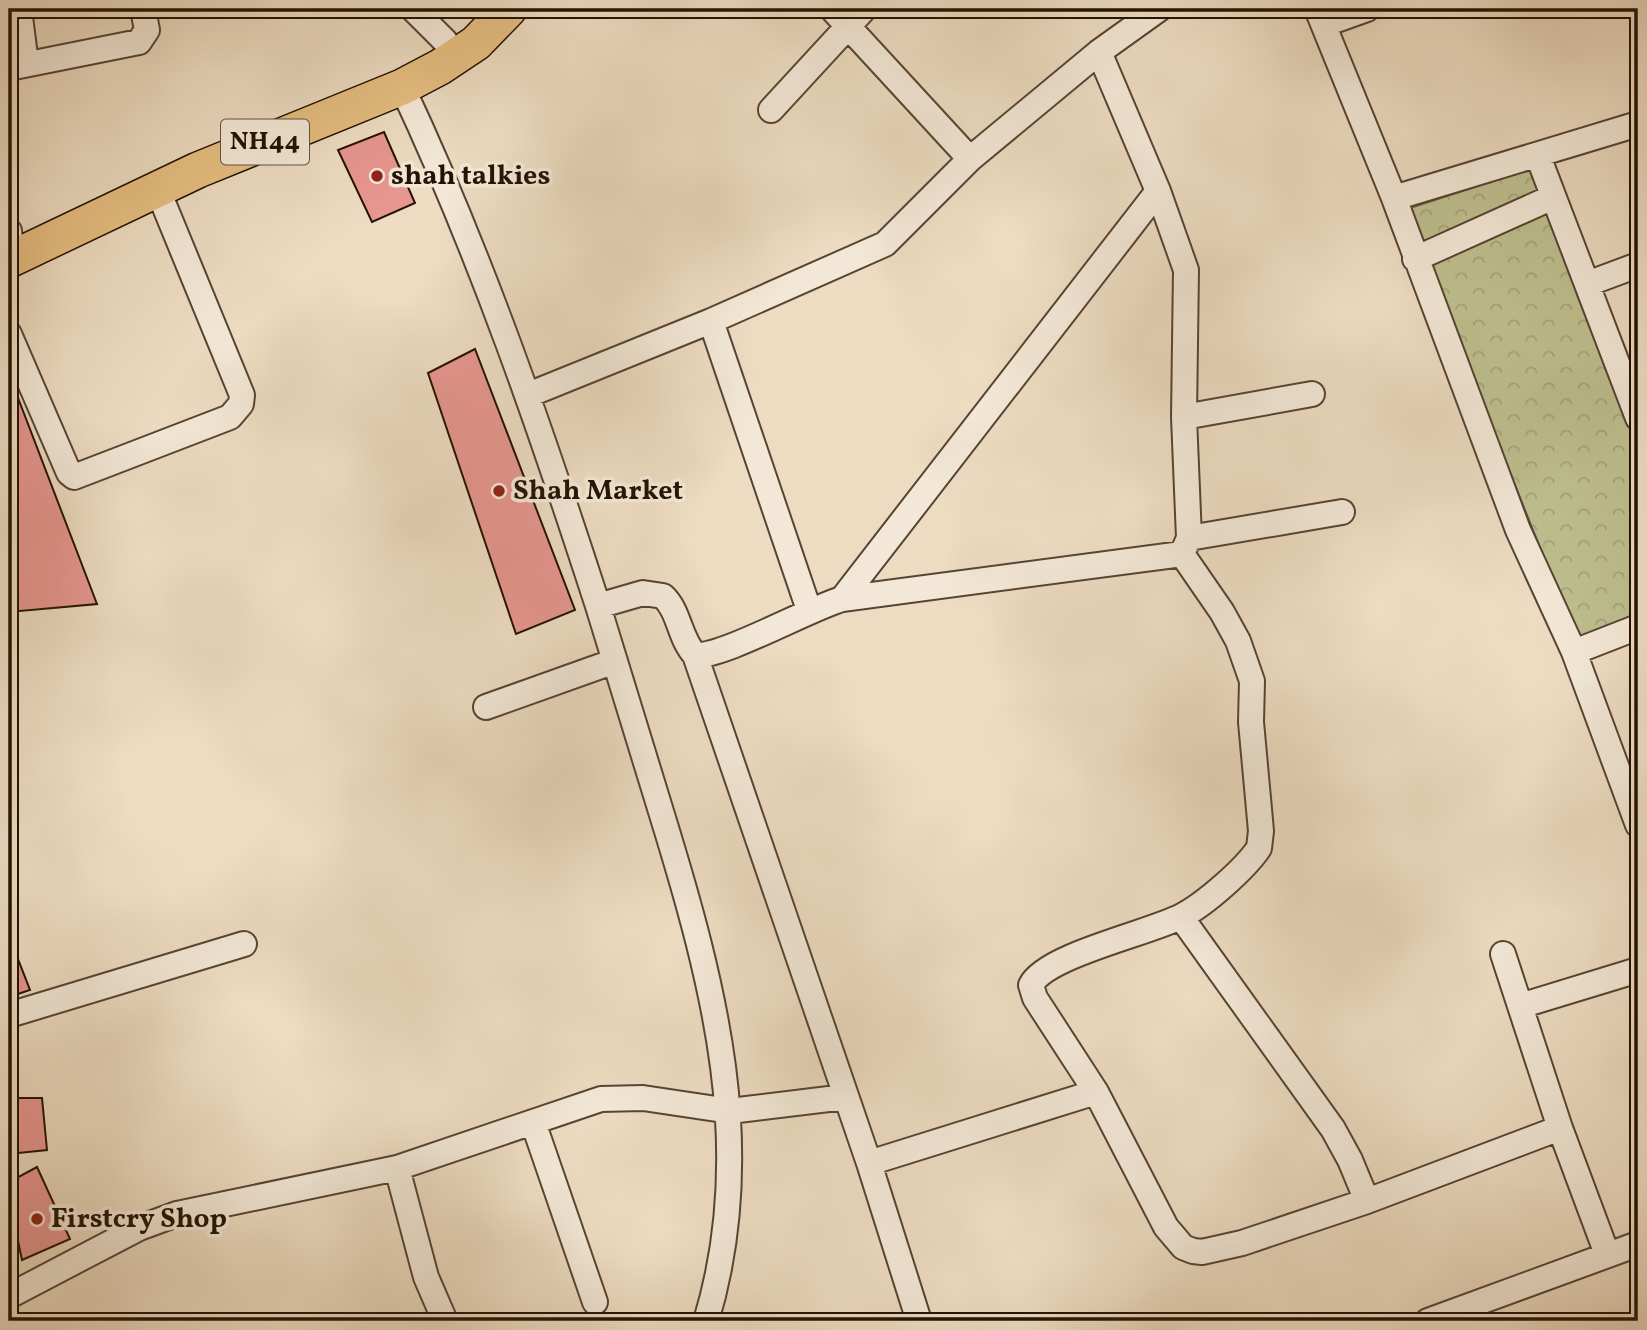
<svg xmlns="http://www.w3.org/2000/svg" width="1647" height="1330" viewBox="0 0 1647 1330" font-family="Vollkorn,serif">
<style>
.park{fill:url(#park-crowns);stroke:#70684a;stroke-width:2}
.building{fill:#e79690;stroke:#231204;stroke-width:2}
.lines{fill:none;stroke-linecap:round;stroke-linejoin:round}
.minor-casing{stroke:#564434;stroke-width:28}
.highway-casing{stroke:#231204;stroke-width:38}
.minor{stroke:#f3e8d7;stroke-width:24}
.highway{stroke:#e6be81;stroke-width:35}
.poi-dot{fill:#8f2418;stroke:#f3e8d7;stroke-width:2.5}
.labels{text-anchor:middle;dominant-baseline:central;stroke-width:7;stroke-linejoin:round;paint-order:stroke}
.shield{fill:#f3e8d7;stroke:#615243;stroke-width:2}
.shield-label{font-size:26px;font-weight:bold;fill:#231204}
.poi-label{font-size:28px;font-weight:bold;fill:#231204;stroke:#f3e8d7;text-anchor:start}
</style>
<defs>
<pattern id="park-crowns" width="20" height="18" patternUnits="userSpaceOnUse" patternTransform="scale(1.75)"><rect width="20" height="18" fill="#bebf8f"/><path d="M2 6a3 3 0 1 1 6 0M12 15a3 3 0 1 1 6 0" fill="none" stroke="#a3a37a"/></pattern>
</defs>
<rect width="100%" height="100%" fill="#eddcc2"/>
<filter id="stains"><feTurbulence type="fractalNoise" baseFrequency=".00286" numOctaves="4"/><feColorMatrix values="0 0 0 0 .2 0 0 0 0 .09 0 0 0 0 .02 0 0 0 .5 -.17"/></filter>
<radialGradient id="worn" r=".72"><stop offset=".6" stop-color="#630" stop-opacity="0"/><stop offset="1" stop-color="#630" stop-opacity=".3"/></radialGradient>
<!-- park -->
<path class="park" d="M1540,166L1638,407V617L1577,639L1404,210Z"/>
<!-- building -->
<path class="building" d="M384,132L415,203L372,222L338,150Z
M475,349L575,610L516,634L428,373Z
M10,377L97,604L9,612Z
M9,936L30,990L9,997Z
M9,1098H42L47,1150L9,1154Z
M37,1167L70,1239L22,1260L9,1198V1182Z"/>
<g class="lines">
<!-- minor casing -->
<g class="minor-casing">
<path id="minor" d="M19,9L26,64
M413,9L445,41
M832,9L970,159
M1317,9L1394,198L1518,530L1574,652L1638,825
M1325,24L1367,9
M9,68L139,42L147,30L143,9
M402,87C481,255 541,430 598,606L643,593L663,596C680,612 679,638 695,655L869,1163L919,1321
M771,110L864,9
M1538,156L1638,418
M1394,198L1638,124
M9,231L10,239
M1415,259L1553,197
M1587,284L1638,265
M711,321L809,610
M9,334L69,473L74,477L230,417L241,404L242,395L157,188
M528,395L711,321L885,244L970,159L1099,52L1159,9
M1184,417L1312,394
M1189,538L1342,512
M1182,554L1222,612L1238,641L1252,681L1251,722L1261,831L1259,848C1245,869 1205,904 1182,916C1150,933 1046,955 1031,985L1035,998L1096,1092L1166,1227L1183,1247L1193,1251L1202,1252L1242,1243L1367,1201L1560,1128
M842,599L1158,191
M598,606C620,677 642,748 663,818C714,984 758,1150 706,1321
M1574,652L1638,627
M695,655C721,658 808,609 842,599L1182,554L1189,538L1184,417L1186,270L1158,191L1099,52
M486,707L615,661
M1181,917L1333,1129L1350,1160L1367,1201
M1503,954L1560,1128L1607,1254
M1520,1006L1638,970
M9,1015L244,944
M533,1122L595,1302
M869,1163L1096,1092
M397,1168L426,1277L445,1321
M9,1296L139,1228L177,1214L397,1168L601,1099L643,1098L730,1111L845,1097
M1428,1321L1638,1244"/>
</g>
<!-- highway casing -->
<g class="highway-casing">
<path id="highway" d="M9,260L198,170L402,87L440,67L476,43L509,9"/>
</g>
<!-- minor -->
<use href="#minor" class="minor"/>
<!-- highway -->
<use href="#highway" class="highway"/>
</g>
<!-- markers -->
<g class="poi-dot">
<circle cx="377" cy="176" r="7"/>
<circle cx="499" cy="491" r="7"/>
<circle cx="37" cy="1219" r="7"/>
</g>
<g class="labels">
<!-- shield labels -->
<rect class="shield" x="221" y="119.5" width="88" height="45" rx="5"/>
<g class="shield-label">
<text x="265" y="142">NH44</text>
</g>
<!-- poi labels -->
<g class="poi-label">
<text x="391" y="176">shah talkies</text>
<text x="513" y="491">Shah Market</text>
<text x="51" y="1219">Firstcry Shop</text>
</g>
</g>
<!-- margin -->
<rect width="1647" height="1330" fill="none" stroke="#eddcc2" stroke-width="35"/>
<rect x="10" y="10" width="1626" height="1309" fill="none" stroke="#231204" stroke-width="3.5"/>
<rect x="18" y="18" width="1612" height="1295" fill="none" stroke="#231204" stroke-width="2"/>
<rect width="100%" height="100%" filter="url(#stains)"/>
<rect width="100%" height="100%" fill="url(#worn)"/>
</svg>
